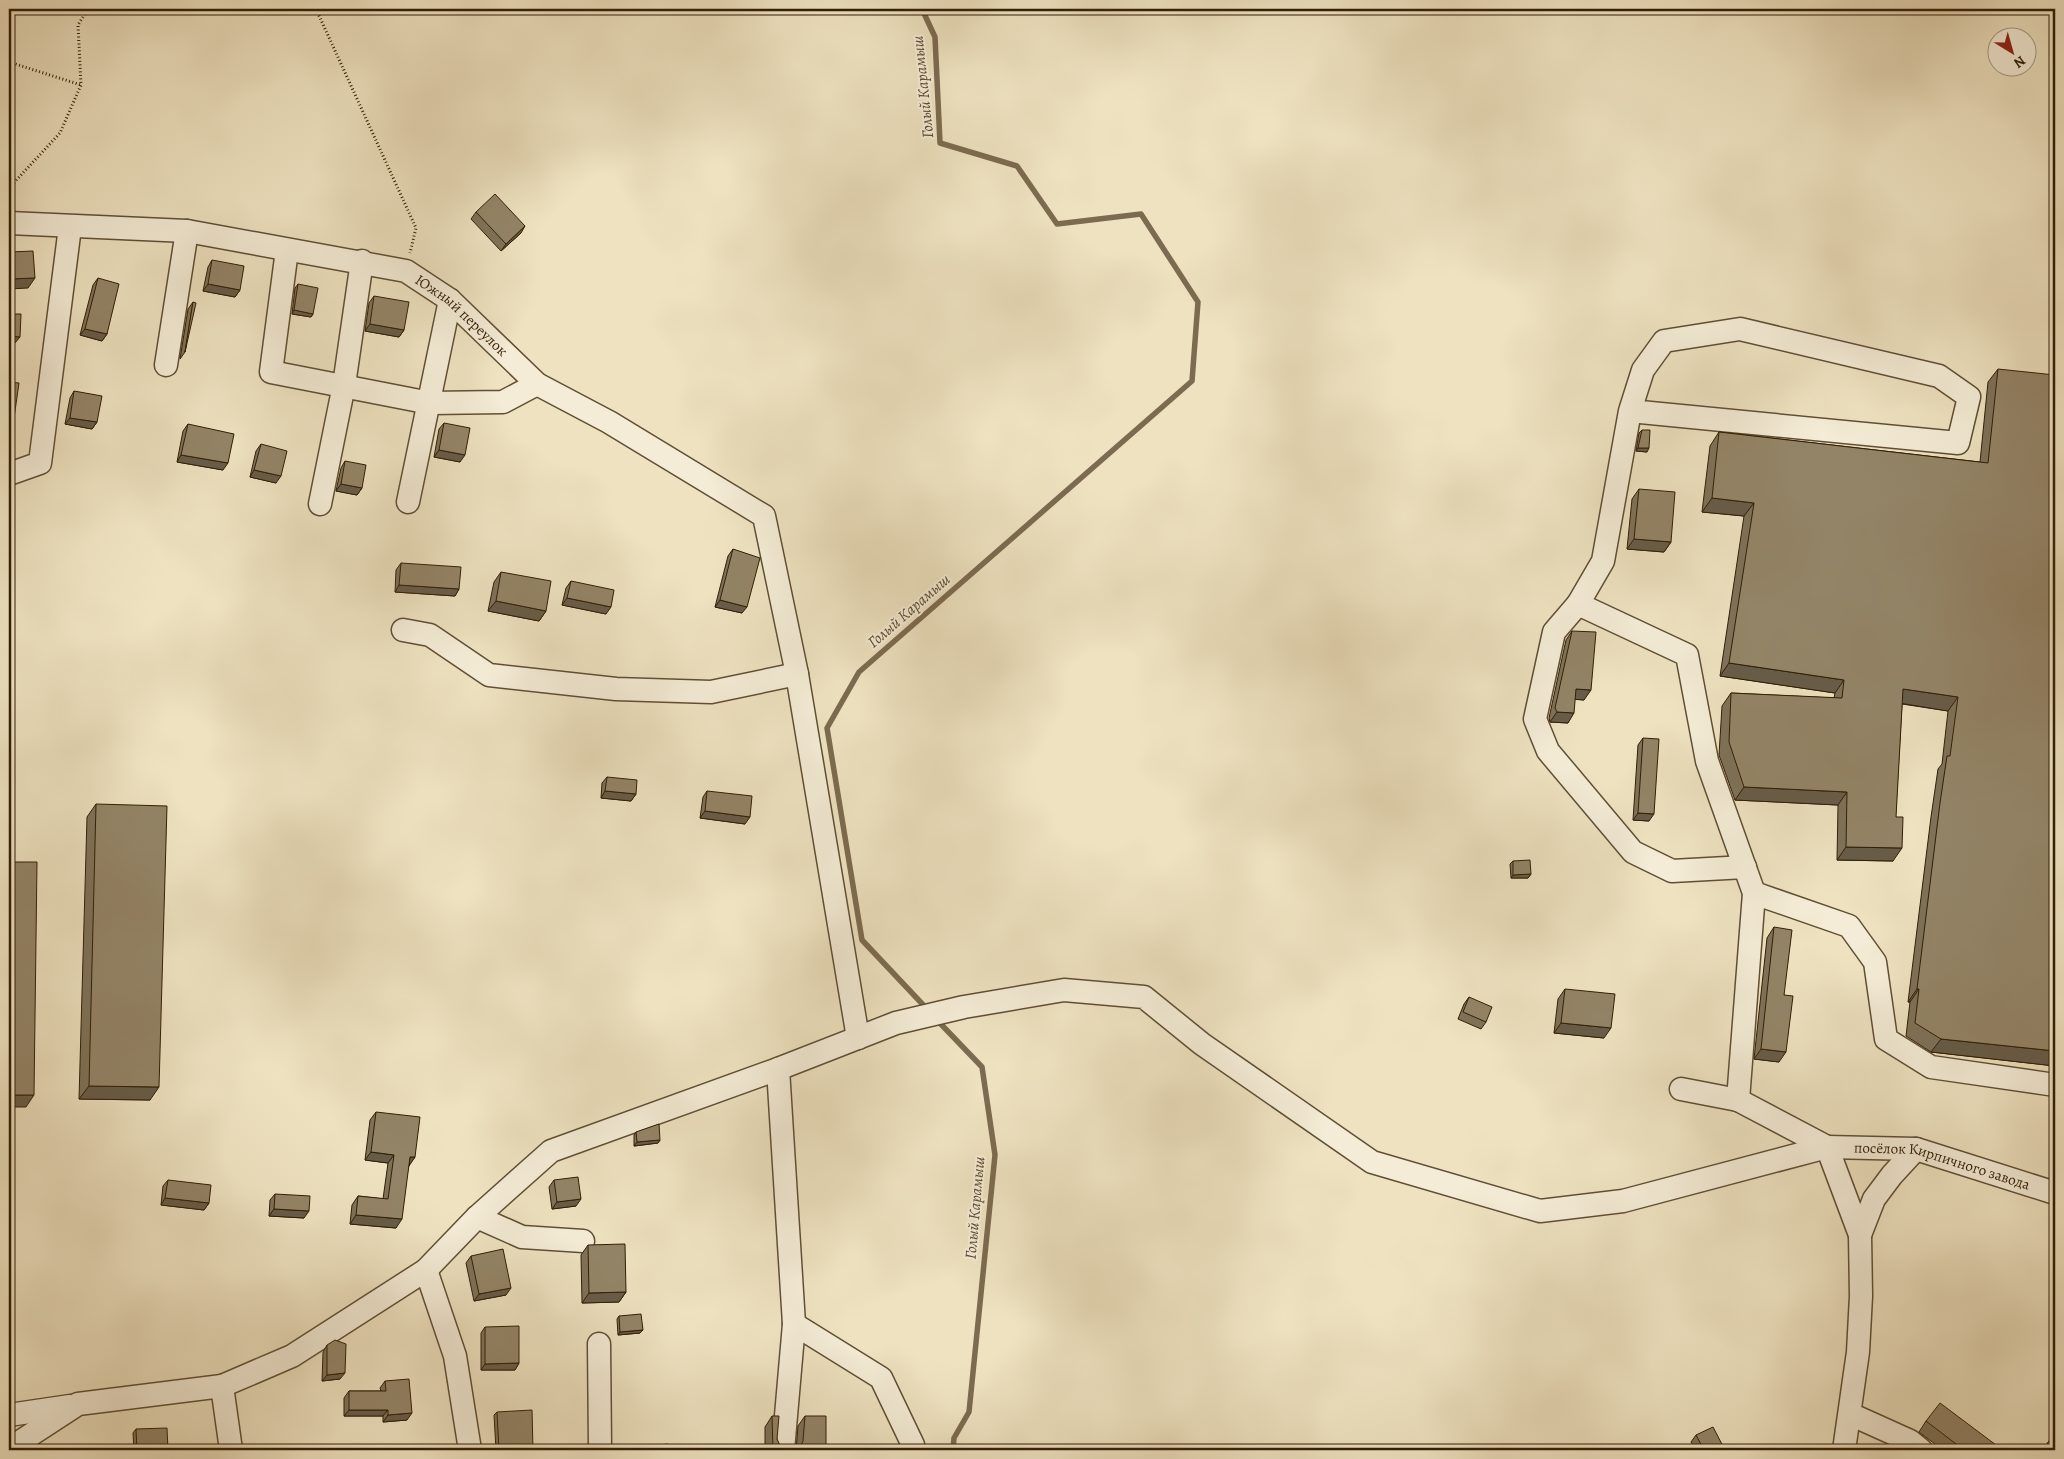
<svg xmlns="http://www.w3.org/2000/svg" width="2064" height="1459" viewBox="0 0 2064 1459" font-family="Alegreya,serif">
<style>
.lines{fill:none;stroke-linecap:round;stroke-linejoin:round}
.stream{stroke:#7c6b50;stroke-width:5.5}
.minor-casing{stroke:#604f34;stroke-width:25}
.path{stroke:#311e06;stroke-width:3;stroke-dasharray:1 2.5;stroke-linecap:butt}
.minor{stroke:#f4ecd6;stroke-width:22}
.wall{fill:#7e7259;stroke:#311e06}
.shaded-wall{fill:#675c48;stroke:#311e06}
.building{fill:#938467;stroke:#311e06}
.labels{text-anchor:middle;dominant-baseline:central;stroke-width:4;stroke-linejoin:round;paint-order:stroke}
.street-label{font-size:15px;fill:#311e06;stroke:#f4ecd6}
.water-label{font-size:16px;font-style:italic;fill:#5d4b31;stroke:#f4ecd6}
</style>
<rect width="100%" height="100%" fill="#eee2c0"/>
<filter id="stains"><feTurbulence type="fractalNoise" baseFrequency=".004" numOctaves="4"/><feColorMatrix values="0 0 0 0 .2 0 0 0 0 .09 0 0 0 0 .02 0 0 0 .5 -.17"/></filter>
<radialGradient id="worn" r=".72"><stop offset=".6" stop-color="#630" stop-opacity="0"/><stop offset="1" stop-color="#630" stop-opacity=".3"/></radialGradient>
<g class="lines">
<!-- stream -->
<path class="stream" d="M922,9L935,37L940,143L1017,166L1057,224L1141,214L1198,302L1192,381L859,672L827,728L862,940L928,1010
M936,1019L982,1067L995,1155L969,1412L954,1438L953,1450"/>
<!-- minor casing -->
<g class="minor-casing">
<g id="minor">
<path id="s1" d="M9,223L187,231L406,271L450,300L537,384L609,422L764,516L797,674L858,1038"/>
<path d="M287,250L271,372L430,403L503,402L537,384"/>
<path d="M166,365L187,231"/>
<path d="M1630,411L1643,370L1664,341L1740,329L1939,376L1969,397L1958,443L1630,411L1603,561L1578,604L1687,655L1707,761L1754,893L1738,1100"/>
<path d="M9,474L40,463L70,227"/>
<path d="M408,502L450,300"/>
<path d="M320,504L344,385L362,261"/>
<path d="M1578,604L1554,632L1535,719L1548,751L1633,852L1672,871L1745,867"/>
<path d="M403,630L430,635L489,675L616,689L711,692L797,674"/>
<path d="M1754,893L1849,926L1875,962L1886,1039L1931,1067L2055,1085"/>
<path d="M778,1069L794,1324L881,1378L913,1445V1450"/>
<path d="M1681,1089L1738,1100L1827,1147L1860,1235L1861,1296L1858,1352L1844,1450"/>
<path d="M477,1217L522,1237L583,1241"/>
<path d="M1860,1235L1874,1199L1892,1175L1916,1149"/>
<path d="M426,1270L455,1356L470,1450"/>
<path d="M222,1386L231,1450"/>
<path d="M1850,1414L1910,1441L1921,1450"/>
<path d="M9,1415L70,1406"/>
<path id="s2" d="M9,1449L78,1404L222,1386L292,1356L426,1270L477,1217L551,1151L778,1069L896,1023L964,1007L1064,990L1144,997L1202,1044L1372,1162L1540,1211L1623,1201L1827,1147L1916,1149L2055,1193"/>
<path d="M598,1450L600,1449L599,1344"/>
<path d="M783,1450L794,1324"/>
</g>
</g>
<!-- path -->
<path class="path" d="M316,9L416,228L410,253
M9,62L81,85
M9,188L60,133L81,85L78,25L88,9"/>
<!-- minor -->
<use href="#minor" class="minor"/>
</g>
<!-- wall -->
<path class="wall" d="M476,212L521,233L501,251L471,219Z
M212,260L240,290L235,297L203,291L208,267Z
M98,278L107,334L102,341L80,335L93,285Z
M298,284L313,314L311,317L292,314L295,288Z
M374,296L404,330L399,337L365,331L369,303Z
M193,302L185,352L180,359L188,309Z
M1998,369L2055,1066L1931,1052L1906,1036L1910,1002H1908L1931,817L1938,769L1942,764L1948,711L1902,704L1893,861L1837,860L1838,805L1735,800L1719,755L1722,706L1731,693L1834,698L1835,693L1720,676L1744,516L1702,512L1710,446L1719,432L1980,462L1988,382Z
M74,391L97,422L92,429L65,424L70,398Z
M444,423L460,462L434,457L439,429Z
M188,424L223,470L177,462L183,431Z
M1642,430L1647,452L1636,451L1639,433Z
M261,444L276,483L250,477L256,451Z
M345,461L362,488L357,495L336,491L341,468Z
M1639,489L1671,542L1664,552L1627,549L1632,499Z
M733,549L742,613L715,607L728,556Z
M401,563L459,589L455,596L395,592L396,570Z
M501,572L546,611L539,621L488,611L494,582Z
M571,581L606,614L562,605L566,588Z
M1572,631L1584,700L1575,699L1568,723L1550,722L1549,718L1566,640Z
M1643,738L1649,821L1633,820L1638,745Z
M607,777L636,794L631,801L601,798L602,783Z
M707,791L745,824L700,818L703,797Z
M96,804L150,1100L79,1099L87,817Z
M1513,861L1531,874L1528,878H1511L1510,864Z
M1774,927L1784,995L1779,1062L1754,1059L1767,938Z
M1565,989L1604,1038L1554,1033L1558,999Z
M1469,997L1486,1022L1481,1029L1458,1019L1464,1004Z
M376,1112L415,1157L409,1165L396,1228L350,1224L352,1205L358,1196L383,1199L388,1163L365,1160L370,1120Z
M636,1132L660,1140L658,1143L634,1146V1135Z
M168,1180L209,1203L204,1210L161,1205L163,1186Z
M554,1180L576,1206L552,1209L549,1187Z
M275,1194L304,1218L269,1216L270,1200Z
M588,1245L626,1292L619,1302L582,1303L581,1255Z
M471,1256L506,1295L474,1301L466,1263Z
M619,1316L643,1330L640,1333L618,1335L617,1319Z
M485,1327L519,1363L515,1370H481V1333Z
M327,1345L340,1379L322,1381L323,1352Z
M385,1381L407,1420L383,1422V1416H344V1398L349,1391H381L380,1388Z
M497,1412L533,1450H496L494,1415Z
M772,1416L777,1439L781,1450H765V1427Z
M805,1416L825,1450H796L798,1426Z
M1926,1421L1998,1450H1943L1919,1432Z
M136,1429L168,1450H134L133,1433Z
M1696,1435L1725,1450H1696L1691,1442Z"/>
<!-- shaded-wall -->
<path class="shaded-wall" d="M525,226L521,233L501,251L506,244Z
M35,278L28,288L9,289V279Z
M208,284L240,290L235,297L203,291Z
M294,310L313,314L311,317L292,314Z
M370,324L404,330L399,337L365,331Z
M85,329L107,334L102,341L80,335Z
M9,336L20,337L15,343H9Z
M70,418L97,422L92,429L65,424Z
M1638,448H1649L1647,452L1636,451Z
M439,450L465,455L460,462L434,457Z
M181,455L228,463L223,470L177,462Z
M254,470L281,476L276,483L250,477Z
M341,484L362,488L357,495L336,491Z
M1712,498L1754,503L1744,516L1702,512Z
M1634,539L1671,542L1664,552L1627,549Z
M399,585L459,589L455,596L395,592Z
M567,598L611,607L606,614L562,605Z
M720,600L747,607L742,613L715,607Z
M496,601L546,611L539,621L488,611Z
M1729,663L1844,680L1835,693L1720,676Z
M1576,689L1591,690L1584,700L1569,699Z
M1903,689L1958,697L1948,711L1893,702Z
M1557,712L1574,713L1568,723L1550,722Z
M1744,787L1847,792L1838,805L1735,800Z
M605,791L636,794L631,801L601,798Z
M705,811L750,817L745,824L700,818Z
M1638,813L1654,814L1649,821L1633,820Z
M1846,847L1902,848L1893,861L1837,860Z
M1531,874L1528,878H1511L1513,875Z
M1917,989H1919L1910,1002H1908Z
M1561,1023L1611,1028L1604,1038L1554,1033Z
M1941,1039L2055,1051V1066L1931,1052Z
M1761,1049L1786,1052L1779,1062L1754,1059Z
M89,1086L159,1087L150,1100L79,1099Z
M9,1095H34L26,1107H9Z
M660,1140L658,1143L634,1146L637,1142Z
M371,1152L394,1155L388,1163L365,1160Z
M410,1157H415L409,1166Z
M165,1198L209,1203L204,1210L161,1205Z
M581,1199L576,1206L552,1209L557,1202Z
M274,1209L309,1211L304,1218L269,1216Z
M356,1215L402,1219L396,1228L350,1224Z
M511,1288L506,1295L474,1301L479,1294Z
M626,1292L619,1302L582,1303L589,1293Z
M643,1330L640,1333L618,1335L620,1332Z
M519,1363L515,1370H481L485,1364Z
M345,1373L340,1379L322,1381L327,1375Z
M349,1410H388L383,1416H344Z
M412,1413L407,1420L383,1422L388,1415Z
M799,1449H826L825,1450H798Z"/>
<!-- building -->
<path class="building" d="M495,194L525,226L506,244L476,212Z
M33,251L35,278L9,279V252Z
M212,260L244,266L240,290L208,284Z
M98,278L119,284L107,334L85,329Z
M298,284L318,288L313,314L294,310Z
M374,296L409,302L404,330L370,324Z
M193,302L196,303L185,352Z
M9,314H21L20,337L9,336Z
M1998,369L2055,375V1051L1941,1039L1915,1023L1919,989H1917L1940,803L1947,756H1950L1958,697L1903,689L1896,817H1903L1902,848L1846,847L1847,792L1744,787L1729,742L1731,693L1842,698L1844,680L1729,663L1754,503L1712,498L1719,432L1988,463Z
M9,382L19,383L9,453Z
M74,391L102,396L97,422L70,418Z
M444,423L470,428L465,455L439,450Z
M188,424L234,434L228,463L181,455Z
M1642,430H1650L1649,448H1638Z
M261,444L287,451L281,476L254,470Z
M345,461L366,465L362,488L341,484Z
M1639,489L1675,492L1671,542L1634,539Z
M733,549L760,558L747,607L720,600Z
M401,563L461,567L459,589L399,585Z
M501,572L551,581L546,611L496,601Z
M571,581L614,590L611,607L567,598Z
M1572,631L1596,632L1591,690L1576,689L1574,713L1557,712L1555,708Z
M1643,738L1659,739L1654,814L1638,813Z
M607,777L637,780L636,794L605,791Z
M707,791L752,796L750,817L705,811Z
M96,804L167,806L159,1087L89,1086Z
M1530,860L1531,874L1513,875V861Z
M9,862H37L34,1095H9Z
M1774,927L1792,930L1784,995L1793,996L1786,1052L1761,1049Z
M1565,989L1615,994L1611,1028L1561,1023Z
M1469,997L1492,1007L1486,1022L1463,1012Z
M376,1112L420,1117L415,1157H410L402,1219L356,1215L358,1196L388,1199L394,1155L371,1152Z
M659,1124L660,1140L637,1142L636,1132Z
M578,1177L581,1199L557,1202L554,1180Z
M168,1180L211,1185L209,1203L165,1198Z
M275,1194L310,1196L309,1211L274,1209Z
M625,1244L626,1292L589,1293L588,1245Z
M503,1249L511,1288L479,1294L471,1256Z
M641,1314L643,1330L620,1332L619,1316Z
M519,1326V1363L485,1364V1327Z
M335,1340L346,1344L345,1373L327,1375V1345Z
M409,1379L412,1413L388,1415V1410H349V1391H386L385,1381Z
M1940,1403L2000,1448L1998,1450H1964L1926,1421Z
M532,1410L533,1450H499L497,1412Z
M772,1416H779L777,1439L782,1450H773Z
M805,1416H826V1449H799L803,1441Z
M1713,1427L1725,1450H1704L1696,1435Z
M167,1428L168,1450H137L136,1429Z
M2055,1433V1450H2042Z
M668,1444L669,1450H645L644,1447Z
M1912,1444L1920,1450H1907Z
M70,1448L71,1450H58Z"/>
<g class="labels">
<!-- street labels -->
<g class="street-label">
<text stroke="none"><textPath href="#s1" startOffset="472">Южный переулок</textPath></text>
<text stroke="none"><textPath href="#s2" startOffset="2124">посёлок Кирпичного завода</textPath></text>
</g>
<!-- water labels -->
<g class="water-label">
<text transform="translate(923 87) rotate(-96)">Голый Карамыш</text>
<text transform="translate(909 611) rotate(-41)">Голый Карамыш</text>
<text transform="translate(975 1208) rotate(-85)">Голый Карамыш</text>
</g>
</g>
<!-- margin -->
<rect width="2064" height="1459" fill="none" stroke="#eee2c0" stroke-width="30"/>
<rect x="10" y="10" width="2044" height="1439" fill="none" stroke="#311e06" stroke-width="2.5"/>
<rect x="15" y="15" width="2034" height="1429" fill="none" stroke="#311e06"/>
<!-- north arrow -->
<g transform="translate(2012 52) rotate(143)"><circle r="24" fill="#f4ecd6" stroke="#a69a83"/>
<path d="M0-4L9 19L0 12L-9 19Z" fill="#8f2418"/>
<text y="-8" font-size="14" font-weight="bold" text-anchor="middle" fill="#311e06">N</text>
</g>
<rect width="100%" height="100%" filter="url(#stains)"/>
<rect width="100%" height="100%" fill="url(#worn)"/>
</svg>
